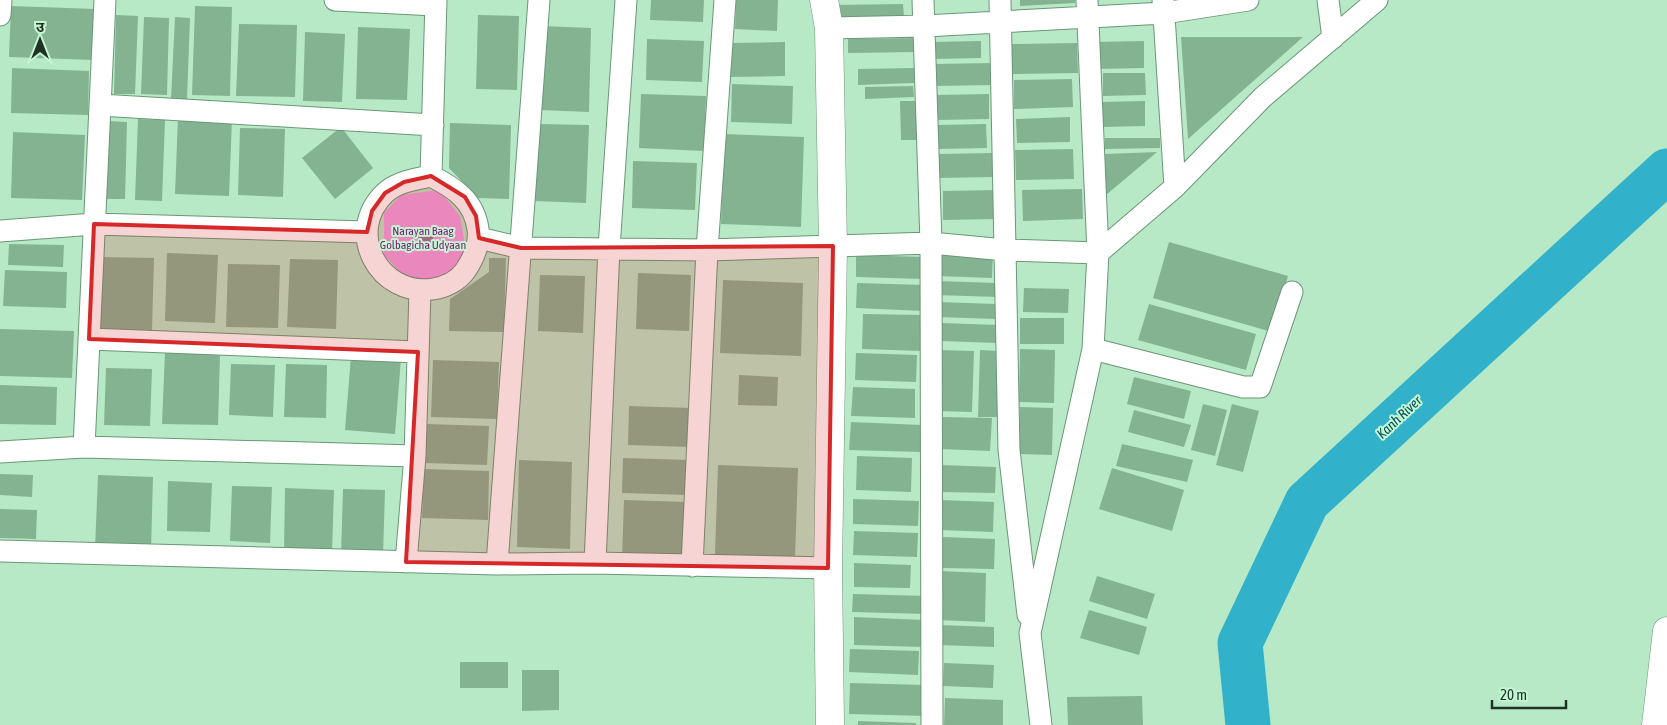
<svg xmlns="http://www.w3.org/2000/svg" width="1667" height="725" viewBox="0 0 1667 725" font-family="'Asap Condensed','Noto Sans Devanagari',sans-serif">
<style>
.green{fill:#ef9fe1}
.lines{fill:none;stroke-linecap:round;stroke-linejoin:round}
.river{stroke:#32b2ca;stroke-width:45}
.building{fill:#84b391}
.street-casing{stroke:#699777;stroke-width:23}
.secondary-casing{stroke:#699777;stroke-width:29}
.street{stroke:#fff;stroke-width:21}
.secondary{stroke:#fff;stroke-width:28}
.tree{fill:#997699}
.marked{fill:#d62828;fill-opacity:0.2;stroke:#d62828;stroke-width:4;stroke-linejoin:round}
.labels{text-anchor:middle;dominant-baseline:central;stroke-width:4;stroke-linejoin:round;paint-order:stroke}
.park-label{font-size:12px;fill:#7f1874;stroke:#c5f6d3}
.water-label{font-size:14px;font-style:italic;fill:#034f5c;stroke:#c5f6d3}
</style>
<rect width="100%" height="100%" fill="#b8e9c6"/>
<!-- green -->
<path class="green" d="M439,190L460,216L468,262L438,278L412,285L384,255V213L401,195Z"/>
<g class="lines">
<!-- river -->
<path class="river" d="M1248,725L1240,643L1307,502L1667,171"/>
</g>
<!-- building -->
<path class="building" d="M651,0H704L703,22L650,20Z
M736,0H778L777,31L735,29Z
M1020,0H1075V3L1020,6Z
M903,4L904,17L834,18V5Z
M11,6L95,9L93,60L9,57Z
M195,6L232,7L230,96L192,95Z
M116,15L138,16L135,94H114Z
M478,15L519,16L517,90L476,89Z
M144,17L169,18L167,95L141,94Z
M175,17L190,18L187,100L171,99Z
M239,24L297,25L295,97L236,96Z
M543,26L591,28L589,112L540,110Z
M358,27L410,29L407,100L356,99Z
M305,32L345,34L342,102L303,101Z
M1181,37H1303L1188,139Z
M917,38V52L848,53V39Z
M647,39L704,41L702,82L646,80Z
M981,41V58L931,59V42Z
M1144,41V68L1095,69L1094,42Z
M785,42V76L729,77V43Z
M1077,43L1078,73L1012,74L1011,44Z
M994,63V85L935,86L934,64Z
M12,68L89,71L88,115L11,113Z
M914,68V83L858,85V69Z
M1103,73H1145L1146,95L1103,96Z
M1072,79L1073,107L1014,109V80Z
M732,84L793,86L792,124L731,122Z
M913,86L914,97L865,99V87Z
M641,94L706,96L704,151L639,148Z
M989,94V119L937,120L936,95Z
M900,101H916L917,140H901Z
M1145,101V126L1101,127L1100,102Z
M178,117L232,119L229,196L175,194Z
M1070,117V142L1017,143L1016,119Z
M138,119L165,120L162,201L135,200Z
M107,121L127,122L125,199H105Z
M450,123L511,125L509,199L478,198L449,168Z
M537,124L589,125L586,203L535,201Z
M986,124L987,148L937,149L936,125Z
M341,127L373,168L335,199L302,158Z
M240,128L285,129L283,197L238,195Z
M13,132L85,135L82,200L11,198Z
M724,134L804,137L801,227L721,224Z
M1105,138H1160V148L1105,149Z
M1073,149L1074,179L1016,180L1015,150Z
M1157,152L1106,195L1105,154Z
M993,153V177L938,178V154Z
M633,161L697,163L695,210L632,208Z
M1082,189L1083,219L1023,221L1022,190Z
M996,190L997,219L943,220V191Z
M1169,242L1288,276L1272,332L1153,298Z
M9,244L64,245L63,267L8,265Z
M938,251L993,253L992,278L937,276Z
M167,253L218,255L215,323L165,321Z
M856,255L925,257L924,279L856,277Z
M100,257L154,258L152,330L98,329Z
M489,258H506L504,332L449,331L450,299L489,272Z
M290,259L338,260L336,329L287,327Z
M228,264L280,265L278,328L226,327Z
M5,270L67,272L66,308L3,306Z
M638,273L691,275L689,331L636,329Z
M540,275L585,276L583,333L538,331Z
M723,280L803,283L801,356L720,353Z
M936,281L997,283V297L936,295Z
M857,283L925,285L924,311L856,308Z
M1024,288L1069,289L1068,313L1023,312Z
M939,302L996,304L995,319L938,317Z
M1149,304L1256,334L1246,370L1138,340Z
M863,314L923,315L922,351L862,349Z
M1020,318H1064V344H1020Z
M942,323L998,325L997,343L941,341Z
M0,329L74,331L72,378L0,376Z
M1020,349L1055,350L1054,403L1019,402Z
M937,350L974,351L972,412L935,411Z
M980,350L1000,351L998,417H978Z
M165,352L220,354L218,425L162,424Z
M856,353L917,355L916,382L855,380Z
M351,356L401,359L395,434L345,430Z
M433,360L499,362L497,419L431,417Z
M231,364L275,365L273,417L229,415Z
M286,364L327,365L326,418L284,417Z
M106,368L152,369L150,426L104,425Z
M739,375L778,377L777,406L738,405Z
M1134,377L1191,391L1184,419L1127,404Z
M0,385L57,387L56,425L0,424Z
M853,387L915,389V418L851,416Z
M1203,404L1227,410L1215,456L1191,450Z
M1232,404L1259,411L1243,472L1216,465Z
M629,406L692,408L691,447L628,445Z
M1020,407L1053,408L1052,455L1020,454Z
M1134,410L1191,425L1184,447L1128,432Z
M941,417L992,418L990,451L940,449Z
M851,422L922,425L921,452L849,450Z
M427,424L489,426L487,465L425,463Z
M1122,444L1193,460L1187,482L1116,466Z
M857,456L912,458L911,492L856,490Z
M623,458L690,460L689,495L622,493Z
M519,460L572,462L570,549L517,547Z
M718,465L798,468L795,558L715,555Z
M941,465L996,467L995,493L940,492Z
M1112,468L1184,490L1172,531L1099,509Z
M424,469L489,471L488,520L422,518Z
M0,474L33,475L32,497L0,495Z
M98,475L153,477L151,551L95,549Z
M168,481L212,483L210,532L167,531Z
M232,486L272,487L270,543L230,541Z
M285,488L334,490L332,553L284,552Z
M343,489L385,490L383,556L341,555Z
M853,499L919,501L918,526L853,524Z
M624,500L687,502L686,561L622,559Z
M941,500L994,502L993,532L939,530Z
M0,509L37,510L36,539L0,538Z
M854,531L918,533L917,557L853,555Z
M943,537L995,539L994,569L942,568Z
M854,563L911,565L910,588L854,587Z
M939,571L986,573L985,622L937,620Z
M1097,576L1155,594L1147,619L1089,601Z
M853,594L927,596L926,614L852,612Z
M1089,610L1147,627L1139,655L1080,638Z
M854,617L924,620L923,647L854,645Z
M939,625L994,627V647L939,645Z
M850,649L919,651L918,675L849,672Z
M460,662H508V688H460Z
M944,663L994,665L993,688L943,686Z
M522,670H559V710L522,711Z
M850,683L926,685V716L849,714Z
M1142,696L1143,725H1068L1067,697Z
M945,698L1003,700V725H944Z
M858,721L916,723V725H858Z"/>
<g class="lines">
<!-- street casing -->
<g class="street-casing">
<path id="street" d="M335,0L436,5
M923,0L931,243L932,725
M1000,0L1009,450L1028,615
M1163,0L1175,187
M1328,0L1333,38
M0,15L1,0
M829,28L925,26L1164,13L1248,0
M100,105L433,125
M431,176C455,188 474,201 478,229C480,245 474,258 465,271C458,281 445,287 433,289C379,297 344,232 385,193C397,182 415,179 431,176Z
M431,176L436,0
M0,231L94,224L367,232
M479,238L521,248L707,250L931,243L1005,250L1098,253L1175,187L1263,97L1377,0
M89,339L418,352
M1093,349L1243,387H1260L1292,292
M84,447L105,0
M0,452L84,447L415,456
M0,551L497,564L595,563L828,568
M406,562L415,456L420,291
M595,563L609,248L626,0
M497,564L539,0
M692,566L707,250L725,0
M1041,725L1030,633L1093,349L1098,253L1087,0"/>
</g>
<!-- secondary casing -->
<g class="secondary-casing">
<path id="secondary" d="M824,0L829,28L833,246L828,568L830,725
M1656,725L1667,631"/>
</g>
<!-- street -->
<use href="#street" class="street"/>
<!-- secondary -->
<use href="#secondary" class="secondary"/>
</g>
<!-- trees -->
<circle class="tree" cx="425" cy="238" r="8"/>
<!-- marked area -->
<path class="marked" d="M431,176L465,197L476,216L479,238L521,248L833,246L828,568L406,562L418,352L89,339L94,224L367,232L372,211L385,193L404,182Z"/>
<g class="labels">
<!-- park labels -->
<g class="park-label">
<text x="423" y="231">Narayan Baag<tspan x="423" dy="14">Golbagicha Udyaan</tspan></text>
</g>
<!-- water labels -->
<g class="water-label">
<text transform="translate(1399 417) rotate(-43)">Kanh River</text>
</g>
</g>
<!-- north arrow -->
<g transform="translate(40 40)" stroke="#c5f6d3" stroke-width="4" paint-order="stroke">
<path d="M0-4L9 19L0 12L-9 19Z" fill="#1f3225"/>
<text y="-8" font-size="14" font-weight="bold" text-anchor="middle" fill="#1f3225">उ</text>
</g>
<!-- scale -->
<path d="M1492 700v8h74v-8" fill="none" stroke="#1f3225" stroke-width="2.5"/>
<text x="1500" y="700" font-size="15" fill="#1f3225" stroke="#c5f6d3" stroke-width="4" paint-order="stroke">20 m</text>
</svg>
